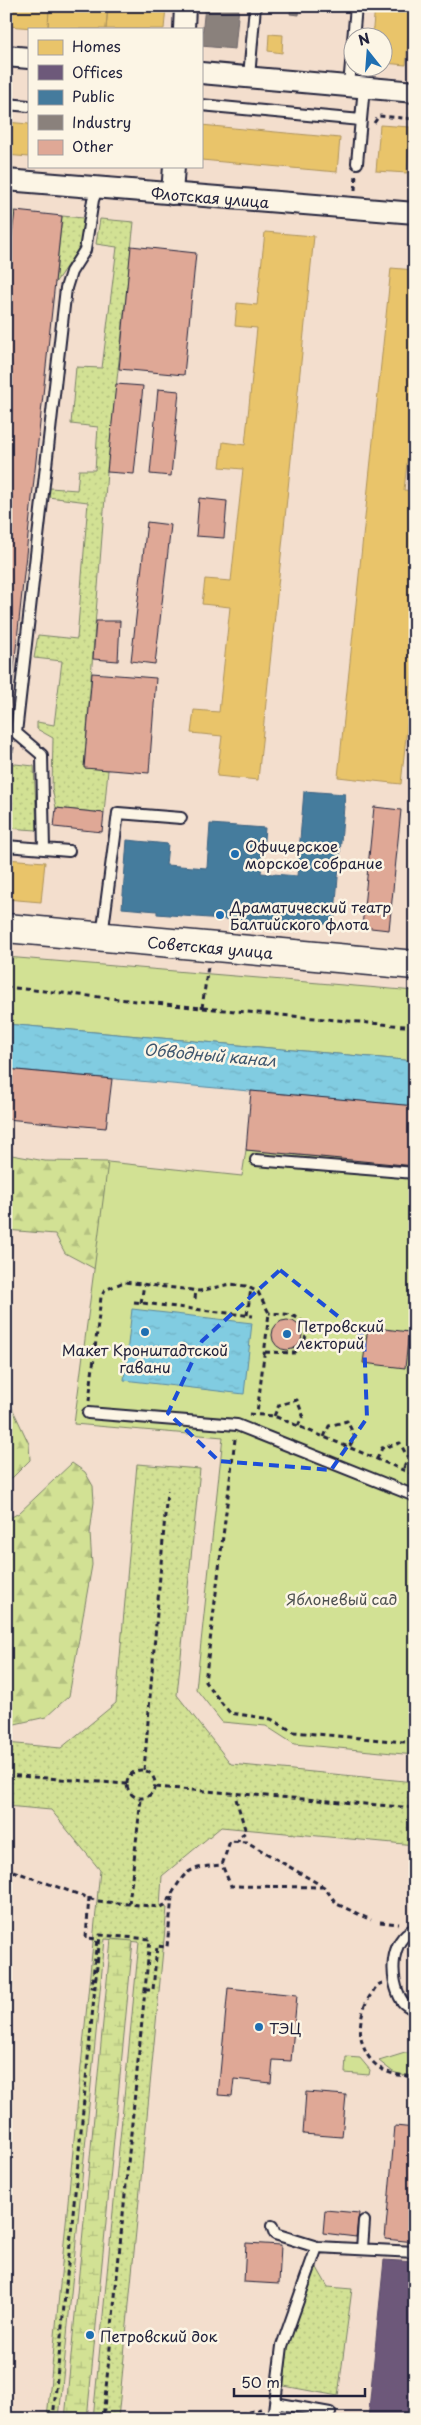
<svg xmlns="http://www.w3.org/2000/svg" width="421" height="2425" viewBox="0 0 421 2425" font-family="'Playpen Sans',sans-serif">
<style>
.grass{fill:url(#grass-dots);stroke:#7a8268}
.forest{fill:url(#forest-firs);stroke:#7a8268}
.wetland{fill:url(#wetland-marsh);stroke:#7a8268}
.park{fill:#d2e194;stroke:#7a8268}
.water{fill:url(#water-ripples);stroke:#5b889f}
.homes{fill:#e9c46a;stroke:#ad935c}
.offices{fill:#6d597a;stroke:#564867}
.public{fill:#457b9d;stroke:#3a6080}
.industry{fill:#8a817c;stroke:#6b6468}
.building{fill:#dfa896;stroke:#22223b}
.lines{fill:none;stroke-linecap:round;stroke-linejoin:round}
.lane-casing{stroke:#22223b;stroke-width:14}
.street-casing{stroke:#22223b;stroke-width:24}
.secondary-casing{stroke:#22223b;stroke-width:31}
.path{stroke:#22223b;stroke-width:3;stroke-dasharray:5 4;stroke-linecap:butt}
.lane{stroke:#fcf5e5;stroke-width:10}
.street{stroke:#fcf5e5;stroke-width:20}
.secondary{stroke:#fcf5e5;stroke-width:28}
.marked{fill:none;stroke:#1d4ed8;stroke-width:4;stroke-dasharray:10 6;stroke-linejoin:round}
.poi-dot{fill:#1f6fb2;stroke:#fcf5e5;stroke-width:2}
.labels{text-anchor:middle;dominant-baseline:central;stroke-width:5;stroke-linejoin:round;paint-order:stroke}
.street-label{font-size:15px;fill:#22223b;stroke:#fcf5e5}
.poi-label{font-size:15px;fill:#22223b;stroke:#fcf5e5;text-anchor:start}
.park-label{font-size:15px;fill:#4e5251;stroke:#fcf5e5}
.water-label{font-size:16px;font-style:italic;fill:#3e556d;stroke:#fcf5e5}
</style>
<defs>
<pattern id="grass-dots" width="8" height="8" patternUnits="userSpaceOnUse" patternTransform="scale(1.25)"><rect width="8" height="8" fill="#d2e194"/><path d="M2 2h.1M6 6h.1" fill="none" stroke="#b4c180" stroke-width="1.8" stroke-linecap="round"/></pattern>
<pattern id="forest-firs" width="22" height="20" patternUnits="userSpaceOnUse" patternTransform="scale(1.25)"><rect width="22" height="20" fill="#d2e194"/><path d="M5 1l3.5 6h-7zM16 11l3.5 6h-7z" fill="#b4c180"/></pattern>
<pattern id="wetland-marsh" width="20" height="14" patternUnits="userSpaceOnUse" patternTransform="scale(1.25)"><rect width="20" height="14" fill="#d2e194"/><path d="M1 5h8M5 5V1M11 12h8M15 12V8" fill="none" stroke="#b4c180"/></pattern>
<pattern id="water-ripples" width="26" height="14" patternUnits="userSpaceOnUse" patternTransform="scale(1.25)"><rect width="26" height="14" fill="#81cce1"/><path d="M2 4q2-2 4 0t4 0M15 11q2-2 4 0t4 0" fill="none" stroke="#6fafc2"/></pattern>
</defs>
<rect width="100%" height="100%" fill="#f3decd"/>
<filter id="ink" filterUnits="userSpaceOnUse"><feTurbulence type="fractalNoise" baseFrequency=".02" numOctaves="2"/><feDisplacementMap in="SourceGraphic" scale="10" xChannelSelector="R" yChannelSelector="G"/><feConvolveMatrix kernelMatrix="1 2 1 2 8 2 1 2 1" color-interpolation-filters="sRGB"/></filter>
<g filter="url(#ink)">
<!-- grass -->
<path class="grass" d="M6,211H15L8,281H6Z
M62,216L83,218L81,245L55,283Z
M100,219L134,222L107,472L84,767L108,770L104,813L56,808L52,788L53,738L37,729V722L54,725L62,661L34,658L38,635L77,639L88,502L48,497L50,488L77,490L79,470H95L98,427L71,424L76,367L102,368L117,247L96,244Z
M6,763L34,766L37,830L6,828Z
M137,1464L200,1469L177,1695L231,1764L415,1782V1845L221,1827L162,1876L160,1906L167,1908L118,2419H93L139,1942L105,1939L59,2419H47L100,1870L51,1810L6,1806V1743L61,1748L116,1703Z
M316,2266L328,2287L352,2289L338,2396L284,2386L288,2342Z"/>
<!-- forest -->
<path class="forest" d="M6,1154L45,1161L108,1162L123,1185L122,1264L95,1269L65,1253L55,1234L6,1230Z
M6,1395L29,1444L30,1460L6,1484Z
M72,1463L85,1472L93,1486L94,1502L90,1533L92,1565L69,1696L46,1717L6,1726V1520L19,1513Z"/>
<!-- wetland -->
<path class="wetland" d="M111,1939L133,1941L87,2419H65Z"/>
<!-- park -->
<path class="park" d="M6,957L415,991V1061L6,1024Z
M246,1150L415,1166V1755L294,1744L266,1726L222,1722L196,1689L223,1437L74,1424L108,1162L242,1176Z
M405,2053H415V2079L393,2072L379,2061Z
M346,2057L360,2058L370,2070L369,2075L345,2073Z"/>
<!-- water -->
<path class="water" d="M6,1024L415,1061V1106L6,1069Z
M132,1309L252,1323L244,1394L124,1380Z"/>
<!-- homes -->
<path class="homes" d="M6,6H49L48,29L6,26Z
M49,6H108L106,29H48Z
M108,6L166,7L164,29H106Z
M375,6H411L406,65L384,63V38H372Z
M269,34L283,35L282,53L268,51Z
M6,122L29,124V157L6,155Z
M201,125L340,138L337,172L201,160Z
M380,125L410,127L407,173L376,171Z
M265,232L314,236L258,780L217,776L222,736L191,733L194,710L219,712L230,607L202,604L205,579L231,581L243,469L220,467L223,442L245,445L257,328L235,326L237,303L257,305Z
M391,268L415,270V392L404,490L415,491V652L401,784L338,777Z
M6,859L45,862L41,902L6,899Z"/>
<!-- offices -->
<path class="offices" d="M384,2260L415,2262V2419H368Z"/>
<!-- public -->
<path class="public" d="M304,791L345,794L334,925L300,922V925L157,914V911L122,908L127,840L168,844L166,865L207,868L210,824L265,828L261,873L297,876Z"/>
<!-- industry -->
<path class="industry" d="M205,6H239L235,49L201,46Z
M291,6H300L299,15L290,14Z"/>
<!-- building -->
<path class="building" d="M15,211L62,216L6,743V281Z
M131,246L196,253L184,375L119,369Z
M116,384L143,386L134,474L107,472Z
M158,389L179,391L171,476L150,474Z
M199,498L227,501L224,538L196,536Z
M147,522L171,525L155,664L131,661Z
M96,621H120L118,661L93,659Z
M92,673L156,678L149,773L84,768Z
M374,807L401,810L389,930L362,927Z
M56,808L104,813L102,832L54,827Z
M6,1069L112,1079L106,1128L6,1119Z
M251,1091L415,1106V1166L246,1150Z
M272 1335a15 15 0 1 1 30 0a15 15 0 1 1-30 0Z
M368,1327L409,1332L405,1368L363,1363Z
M228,1988L297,1995L291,2061L273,2060L271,2083L234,2079L232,2096L218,2095Z
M306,2092L346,2095L342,2137L303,2134Z
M395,2126L415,2128V2242L385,2239Z
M325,2210L359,2213L356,2237L323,2233Z
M246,2243L281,2245L279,2284L244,2282Z"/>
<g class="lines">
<!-- lane casing -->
<g class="lane-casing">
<path id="lane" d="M249,77L255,6
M349,86L356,6
M6,104L29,106
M201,105L361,120
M357,163L364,87
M6,846L69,851
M44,849L42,755L16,733L66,288L71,272L85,250L93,200L98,187
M102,936L118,813L181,818
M256,1160L415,1173
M88,1413L237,1425L415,1496
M415,1929C389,1939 389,1980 402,2001C405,2005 411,2008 415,2010
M272,2226L275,2234L317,2247
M362,2249L364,2221
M275,2403L330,2413
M273,2419L282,2346L317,2247L415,2252"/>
</g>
<!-- street casing -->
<g class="street-casing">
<g id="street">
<path d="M184,29L185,6"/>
<path d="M6,56L29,58"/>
<path d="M201,73L415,92"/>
<path id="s1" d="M6,180L415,213"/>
<path d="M172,194L174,166"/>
</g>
</g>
<!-- secondary casing -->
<g class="secondary-casing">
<g id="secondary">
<path id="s2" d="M6,928L415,965"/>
</g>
</g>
<!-- path -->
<path class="path" d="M374,123L379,116L415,119
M355,190L356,174
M6,778L13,747
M6,987L202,1008L415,1027
M202,1008L208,966
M195,1299L196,1290
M134,1302L253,1316
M141,1303L144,1284
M247,1315L251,1289
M265,1352L294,1353C308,1343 313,1323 293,1316C286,1313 277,1314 269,1313
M89,1401L101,1297L105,1290L124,1282L200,1291L230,1284L246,1286L258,1292L269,1313L257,1414
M249,1414L274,1416L415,1475
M274,1416L279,1405L297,1400L303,1415L298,1426
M324,1437L329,1426L347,1421L355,1437L349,1447
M235,1439L205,1682L230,1713L271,1719L294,1732L415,1743
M377,1459L382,1448L400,1443L408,1458L403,1470
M127 1784a14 14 0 1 1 28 0a14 14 0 1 1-28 0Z
M144,1770L167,1491
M6,1775L127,1784
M156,1787L415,1808
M236,1799L246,1832L239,1837L238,1842
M13,1871L97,1901L160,1907L165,1905C186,1873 180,1868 222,1865
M324,1887L231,1886L222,1865L230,1841L247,1842L324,1887L337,1904L371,1920
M89,1897L86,1938L97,1939L92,1987H95
M129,1904L141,1799
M380,1922L399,1924
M383,1983C377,1984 375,1988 372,1993C357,2013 355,2046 375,2064C386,2075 400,2075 415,2077
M145,1990H153L157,1946L167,1947L172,1897
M53,2419L100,1935L150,1939L103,2419
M222,2419L261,2409"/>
<!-- lane -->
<use href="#lane" class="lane"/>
<!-- street -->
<use href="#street" class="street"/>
<!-- secondary -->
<use href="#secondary" class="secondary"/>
</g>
</g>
<!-- marked area -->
<path class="marked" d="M280,1270L364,1337L367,1418L331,1470L219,1461L168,1413L202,1341Z"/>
<!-- markers -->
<g class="poi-dot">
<circle cx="235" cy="854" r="5"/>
<circle cx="220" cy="915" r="5"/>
<circle cx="145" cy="1332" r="5"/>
<circle cx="287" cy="1334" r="5"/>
<circle cx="259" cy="2027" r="5"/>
<circle cx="90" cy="2335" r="5"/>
</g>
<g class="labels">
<!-- street labels -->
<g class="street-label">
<text stroke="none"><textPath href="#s1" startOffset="205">Флотская улица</textPath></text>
<text stroke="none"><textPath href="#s2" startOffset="205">Советская улица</textPath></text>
</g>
<!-- poi labels -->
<g class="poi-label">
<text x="245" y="845">Офицерское<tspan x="245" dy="17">морское собрание</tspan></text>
<text x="230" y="906">Драматический театр<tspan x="230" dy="17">Балтийского флота</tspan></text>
<text x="297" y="1325">Петровский<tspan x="297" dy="17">лекторий</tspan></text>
<text x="145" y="1349" text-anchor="middle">Макет Кронштадтской<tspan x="145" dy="17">гавани</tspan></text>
<text x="269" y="2027">ТЭЦ</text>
<text x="100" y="2335">Петровский док</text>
</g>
<!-- park labels -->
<g class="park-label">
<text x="342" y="1598">Яблоневый сад</text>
</g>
<!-- water labels -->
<g class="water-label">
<text transform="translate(210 1054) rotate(5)">Обводный канал</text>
</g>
</g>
<!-- margin -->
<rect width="421" height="2425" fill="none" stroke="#fcf5e5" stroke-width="25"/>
<rect x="12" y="12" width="396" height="2400" fill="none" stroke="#22223b" stroke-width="2" filter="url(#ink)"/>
<!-- legend -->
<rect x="28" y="28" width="175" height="140" fill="#fcf5e5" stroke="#a5a1a1"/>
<rect x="38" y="40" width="25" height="15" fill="#e9c46a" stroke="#a5a1a1"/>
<text x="72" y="52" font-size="15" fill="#22223b">Homes</text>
<rect x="38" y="65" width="25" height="15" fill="#6d597a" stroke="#a5a1a1"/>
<text x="72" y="78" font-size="15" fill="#22223b">Offices</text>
<rect x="38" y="90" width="25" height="15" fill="#457b9d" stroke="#a5a1a1"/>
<text x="72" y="102" font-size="15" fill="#22223b">Public</text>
<rect x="38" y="115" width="25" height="15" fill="#8a817c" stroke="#a5a1a1"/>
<text x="72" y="128" font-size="15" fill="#22223b">Industry</text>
<rect x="38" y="140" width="25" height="15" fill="#dfa896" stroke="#a5a1a1"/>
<text x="72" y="152" font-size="15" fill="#22223b">Other</text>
<!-- north arrow -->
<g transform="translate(368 52) rotate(343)"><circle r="24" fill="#fcf5e5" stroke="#a5a1a1"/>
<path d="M0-4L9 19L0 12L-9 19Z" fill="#1f6fb2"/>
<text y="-8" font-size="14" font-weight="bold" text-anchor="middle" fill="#22223b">N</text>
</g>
<!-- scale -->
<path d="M234 2388v8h131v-8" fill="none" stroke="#22223b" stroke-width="2.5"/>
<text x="241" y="2388" font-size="15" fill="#22223b" stroke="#fcf5e5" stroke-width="4" paint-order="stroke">50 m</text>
</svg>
